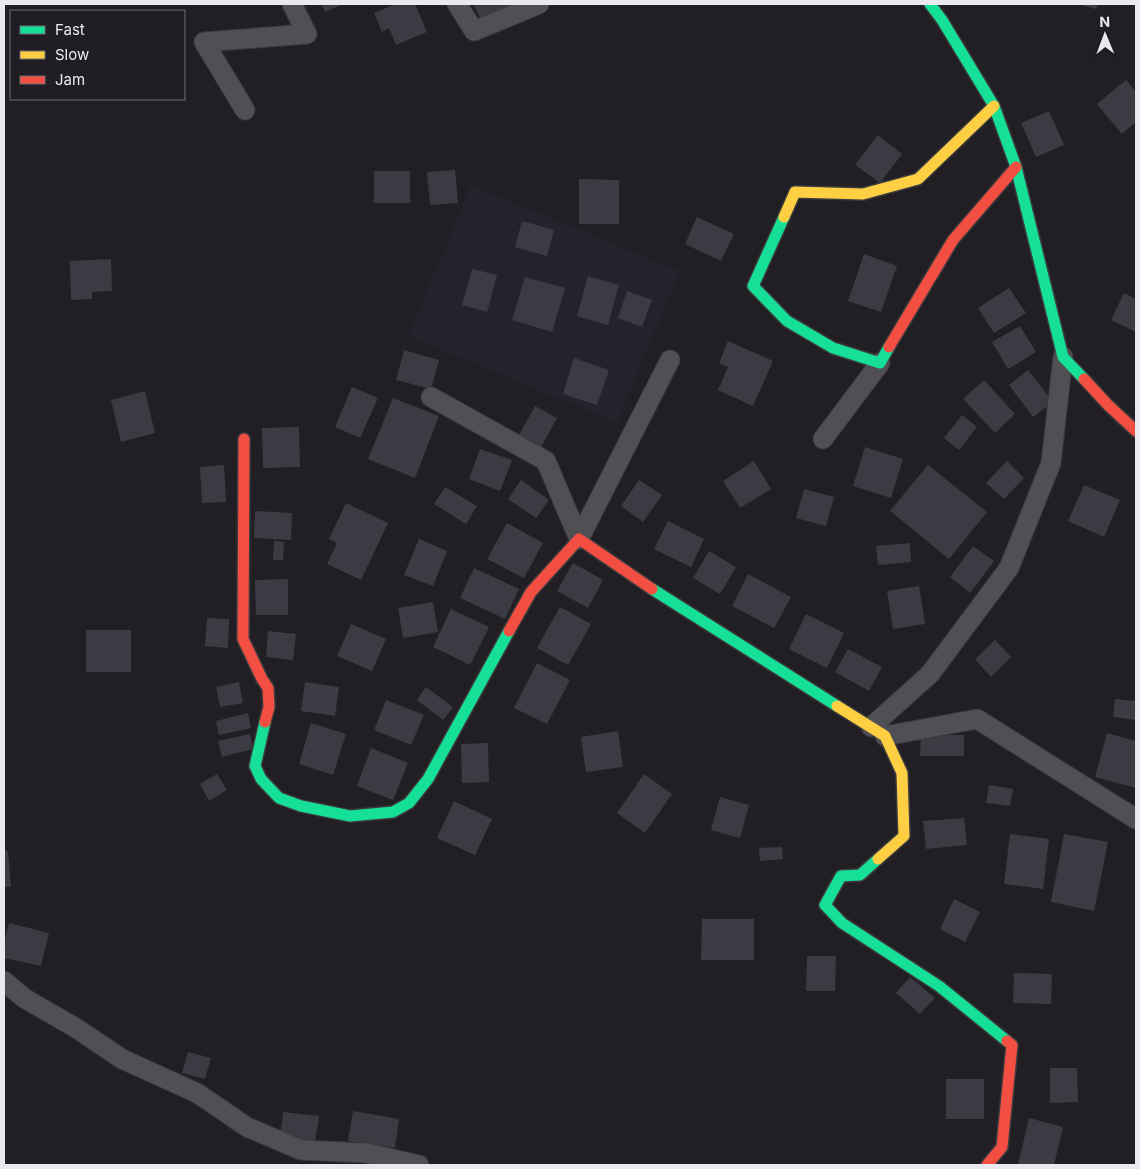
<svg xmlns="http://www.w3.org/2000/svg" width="1140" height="1169" viewBox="0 0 1140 1169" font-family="Inter,sans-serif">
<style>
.built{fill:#25222d}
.building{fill:#3c3b43}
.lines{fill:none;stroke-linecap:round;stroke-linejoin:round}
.street-casing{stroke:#3b3a3d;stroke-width:21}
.fast-casing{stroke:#3b3a3d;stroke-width:14}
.slow-casing{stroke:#3b3a3d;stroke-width:14}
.jam-casing{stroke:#3b3a3d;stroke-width:14}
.street{stroke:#504f53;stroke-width:19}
.fast{stroke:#16e098;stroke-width:11}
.slow{stroke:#ffcf43;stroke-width:11}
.jam{stroke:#f24e42;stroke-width:11}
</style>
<rect width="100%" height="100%" fill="#211f23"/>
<polygon class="built" points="471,185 680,271 617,423 408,336"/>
<g class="building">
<polygon points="321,4 343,4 325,12"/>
<polygon points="396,4 415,4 427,32 396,45 389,28 382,32 374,13"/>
<polygon points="473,4 515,4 481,20"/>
<polygon points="1079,4 1098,4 1096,9"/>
<polygon points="1126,80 1136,92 1136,122 1122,134 1097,104"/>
<polygon points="1049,111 1064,145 1036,157 1021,123"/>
<polygon points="878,135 902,154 880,183 855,165"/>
<polygon points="455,170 458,203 430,205 427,172"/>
<rect x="374" y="171" width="36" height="32"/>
<polygon points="579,179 619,180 619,224 579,224"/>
<polygon points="697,217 734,234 721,261 685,244"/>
<polygon points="522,221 554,230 547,256 515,247"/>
<polygon points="864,254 897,266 881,312 848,301"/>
<polygon points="111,259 112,291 92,292 92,299 71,300 70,261"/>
<polygon points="472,269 497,275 487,312 462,305"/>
<polygon points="588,276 619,285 608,325 577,316"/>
<polygon points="525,277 565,288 552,332 512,320"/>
<polygon points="1009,288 1026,313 994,333 978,308"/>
<polygon points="627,291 652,300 642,327 618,318"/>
<polygon points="1124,293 1136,299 1136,332 1111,320"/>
<polygon points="1020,326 1036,352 1008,369 992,342"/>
<polygon points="728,341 773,361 753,406 718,390 728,367 719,363"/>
<polygon points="404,350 439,360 431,389 396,380"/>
<polygon points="574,358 609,370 597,405 563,394"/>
<polygon points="1028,370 1053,402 1033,417 1009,385"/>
<polygon points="984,380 1015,414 995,433 963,399"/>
<polygon points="352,387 378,398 360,438 335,427"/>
<polygon points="145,391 155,433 121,442 111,400"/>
<polygon points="393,398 439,416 415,478 368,459"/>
<polygon points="535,406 557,418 539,451 517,439"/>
<polygon points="962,415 977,427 959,450 944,438"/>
<polygon points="299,427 300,467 263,468 262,428"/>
<polygon points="865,447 903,459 891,498 853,486"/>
<polygon points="480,449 512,460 500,491 469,479"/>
<polygon points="754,461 771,489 740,508 723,481"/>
<polygon points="1007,461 1024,478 1004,499 986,483"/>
<polygon points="224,465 226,502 202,503 200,467"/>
<polygon points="928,465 987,512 949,559 890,511"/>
<polygon points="521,480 549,500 536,518 508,499"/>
<polygon points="639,480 662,495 643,522 621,506"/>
<polygon points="1084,485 1120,500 1104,537 1068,521"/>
<polygon points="445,487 477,506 466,524 434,504"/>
<polygon points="804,489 834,497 826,526 796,518"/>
<polygon points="346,503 388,523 361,580 327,564 337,543 329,539"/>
<polygon points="255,511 292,513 291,540 254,538"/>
<polygon points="668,521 704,539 691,567 654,549"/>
<polygon points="507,523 543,543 524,578 487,559"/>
<polygon points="419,539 447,551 433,586 404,575"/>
<polygon points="274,541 284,542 283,560 273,560"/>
<polygon points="910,543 911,562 878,565 876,546"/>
<polygon points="973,546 994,561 970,593 950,577"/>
<polygon points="709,551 736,567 720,594 693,578"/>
<polygon points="573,563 603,580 588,608 557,591"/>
<polygon points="474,568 519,589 505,619 460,598"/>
<polygon points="748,574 791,597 774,628 732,606"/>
<polygon points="288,579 288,615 256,615 255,580"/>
<polygon points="919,586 925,624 893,629 887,591"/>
<polygon points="433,602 438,632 403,638 398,608"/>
<polygon points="560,607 591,624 568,665 537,648"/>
<polygon points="451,609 489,627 470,665 433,647"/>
<polygon points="806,614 844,633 827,668 789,649"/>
<polygon points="207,618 229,619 228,648 205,646"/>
<polygon points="351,624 386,639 372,671 337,656"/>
<rect x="86" y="630" width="45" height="42"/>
<polygon points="268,631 296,634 293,660 266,657"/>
<polygon points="995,640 1011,657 991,677 975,659"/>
<polygon points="848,649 882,667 869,691 835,672"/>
<polygon points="537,663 570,680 547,724 514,708"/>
<polygon points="239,682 243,703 220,707 216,687"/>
<polygon points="305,682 339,687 335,716 301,711"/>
<polygon points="426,687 453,707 443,720 417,700"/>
<polygon points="1115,699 1136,701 1136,720 1113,717"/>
<polygon points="386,700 424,715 411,745 374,730"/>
<polygon points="248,713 251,728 219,735 216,721"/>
<polygon points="311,723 346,734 333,775 299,764"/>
<polygon points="618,731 623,767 586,772 581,737"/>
<polygon points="1107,733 1136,741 1136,788 1095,777"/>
<polygon points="250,734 253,749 222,757 218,741"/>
<polygon points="921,735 964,735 964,756 920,756"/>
<polygon points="488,743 489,782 462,783 461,744"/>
<polygon points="371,748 408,763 393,800 357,786"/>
<polygon points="217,774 227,790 209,801 200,784"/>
<polygon points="644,774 672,794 645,833 617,813"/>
<polygon points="989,785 1013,789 1010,806 986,803"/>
<polygon points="720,797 749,805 740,838 711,830"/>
<polygon points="454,801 492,819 475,855 437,838"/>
<polygon points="964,818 967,845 926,849 923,821"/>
<polygon points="1010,834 1049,839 1043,889 1004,884"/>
<polygon points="1064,834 1108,842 1094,911 1051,902"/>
<polygon points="782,847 783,859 760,861 759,848"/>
<polygon points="4,851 8,851 11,887 4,887"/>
<polygon points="954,899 980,912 965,942 940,929"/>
<polygon points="702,919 754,919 754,960 701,960"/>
<polygon points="9,923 49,933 41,966 4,958 4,943"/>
<polygon points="807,956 836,956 835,991 806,991"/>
<polygon points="1014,973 1052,974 1051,1004 1013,1003"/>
<polygon points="910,977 935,998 920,1014 896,993"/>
<polygon points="188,1052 211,1058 205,1079 182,1073"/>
<polygon points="1050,1068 1077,1068 1078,1102 1050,1103"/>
<rect x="946" y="1079" width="38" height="40"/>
<polygon points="353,1111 399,1119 395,1148 348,1141"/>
<polygon points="283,1112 319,1116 315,1142 280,1138"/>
<polygon points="1029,1118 1063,1127 1054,1165 1018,1165"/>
</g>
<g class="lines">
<g class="street-casing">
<g id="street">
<polyline points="457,4 474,31 539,4"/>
<polyline points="245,110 204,42 307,34 292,4"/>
<polyline points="431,397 546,461 579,539"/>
<polyline points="823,439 880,363"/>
<polyline points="579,539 670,360"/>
<polyline points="871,727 930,674 1009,568 1051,463 1063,357"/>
<polyline points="885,736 977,719 1136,819"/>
<polyline points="4,981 24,998 76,1028 122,1059 197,1093 247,1127 301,1150 366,1153 419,1165"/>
</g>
</g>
<g class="fast-casing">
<g id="fast">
<polyline points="930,4 942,20 994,106 1016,167 1063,357 1084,379"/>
<polyline points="784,217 753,286 787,321 833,348 880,363 889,347"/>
<polyline points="652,589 837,706"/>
<polyline points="265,722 255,766 261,779 279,798 301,806 350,816 393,812 409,803 428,779 509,631"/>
<polyline points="878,859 860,875 841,876 825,905 842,923 939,986 1007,1041"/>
</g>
</g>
<g class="slow-casing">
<g id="slow">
<polyline points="784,217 795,192 863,194 918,179 994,106"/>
<polyline points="837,706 885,736 902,773 904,836 878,859"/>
</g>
</g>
<g class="jam-casing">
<g id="jam">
<polyline points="889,347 953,240 1016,167"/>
<polyline points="1084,379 1108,405 1136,431"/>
<polyline points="244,439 243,639 262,679 268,688 269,707 265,722"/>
<polyline points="509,631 531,592 579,539 652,589"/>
<polyline points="987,1165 1002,1147 1012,1045 1007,1041"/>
</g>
</g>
<use href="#street" class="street"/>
<use href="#fast" class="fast"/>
<use href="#slow" class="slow"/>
<use href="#jam" class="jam"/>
</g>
<rect width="1140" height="1169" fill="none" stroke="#eae9ef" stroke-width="10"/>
<rect x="10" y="10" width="175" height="90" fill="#201d25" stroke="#716f76"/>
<rect x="20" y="26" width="25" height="8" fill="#16e098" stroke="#716f76"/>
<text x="55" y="35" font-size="15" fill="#eae9ef">Fast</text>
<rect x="20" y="51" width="25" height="8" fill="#ffcf43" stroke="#716f76"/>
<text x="55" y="60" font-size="15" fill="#eae9ef">Slow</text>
<rect x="20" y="76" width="25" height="8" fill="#f24e42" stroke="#716f76"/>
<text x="55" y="85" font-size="15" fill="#eae9ef">Jam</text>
<g transform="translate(1105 35) rotate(359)" stroke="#201d25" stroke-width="4" paint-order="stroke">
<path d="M0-4L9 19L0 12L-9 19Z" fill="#eae9ef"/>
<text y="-8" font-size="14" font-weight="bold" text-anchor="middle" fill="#eae9ef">N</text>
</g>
</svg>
